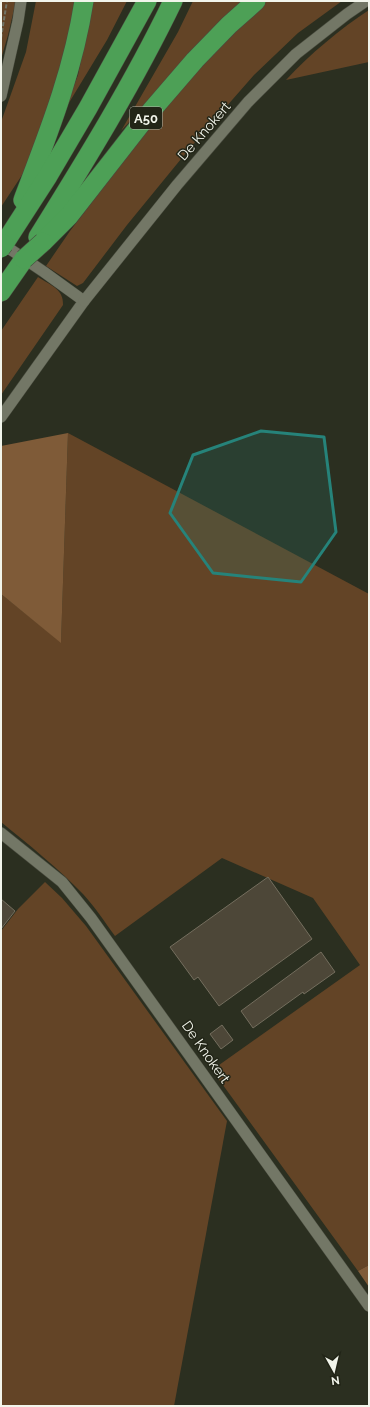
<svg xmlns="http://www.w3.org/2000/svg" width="370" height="1407" viewBox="0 0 370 1407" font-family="Raleway,sans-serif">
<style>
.green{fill:#634426}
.forest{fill:#7f5b38}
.building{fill:#4d4738;stroke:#746e5e}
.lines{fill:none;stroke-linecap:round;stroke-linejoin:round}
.street-casing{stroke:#494c3f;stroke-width:12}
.highway-casing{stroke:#494c3f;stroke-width:20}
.path{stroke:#717567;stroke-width:2;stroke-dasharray:4 2;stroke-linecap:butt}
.street{stroke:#737766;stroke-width:11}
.highway{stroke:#4da056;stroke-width:19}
.highway-bridge-casing{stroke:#494c3f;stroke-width:20;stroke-linecap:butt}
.highway-bridge{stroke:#4da056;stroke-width:19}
.marked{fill:#26837a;fill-opacity:0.2;stroke:#26837a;stroke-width:3;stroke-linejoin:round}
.labels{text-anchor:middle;stroke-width:3;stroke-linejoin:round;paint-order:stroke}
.shield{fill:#222517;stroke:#b4b7ab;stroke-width:1}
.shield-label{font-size:13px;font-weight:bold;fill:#f2f5eb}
.street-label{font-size:14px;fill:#f2f5eb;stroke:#222517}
</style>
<rect width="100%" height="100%" fill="#2b2f20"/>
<g class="green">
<polygon points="1,1 16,1 8,35 1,59"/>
<polygon points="36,1 74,1 74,11 53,95 24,172 1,207 1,122 26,52"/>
<polygon points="93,1 127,1 107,40 64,111 78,75"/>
<polygon points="193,1 248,1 212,32 121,131 178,32"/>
<polygon points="265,1 342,1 298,33 254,75 190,148 127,225 83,283 77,286 46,266 70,231 192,71"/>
<path d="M369 10V62L286 80C309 55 341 28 369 10Z"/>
<path d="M38 277C50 285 64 289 63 305L1 395V331Z"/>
<path d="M68 433 369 594V1265L358 1271 212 1070 360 965 313 898 222 858 115 936C104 921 95 907 83 894 59 869 28 844 1 822V594L61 642Z"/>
<polygon points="45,882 62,898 86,926 227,1121 174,1406 1,1406 1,931 18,909"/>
</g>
<g class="forest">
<polygon points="68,433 61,643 1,594 1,446"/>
<polygon points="369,1265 369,1287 358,1271"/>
</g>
<g class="building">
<polygon points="268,877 312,939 219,1006 198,977 194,980 170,947"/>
<polygon points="1,899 15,911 1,929"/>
<polygon points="321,952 335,972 304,994 303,992 253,1028 241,1011"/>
<polygon points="222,1025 233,1040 221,1049 210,1034"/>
</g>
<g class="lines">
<g class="street-casing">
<g id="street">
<polyline points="1,96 18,21 21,1"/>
<polyline points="1,243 44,272 84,301 1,417"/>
<polyline points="84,301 177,185 248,102 296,54 347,14 366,1"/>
<polyline points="1,833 62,882 91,918 369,1306"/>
</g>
</g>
<g class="highway-casing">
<g id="highway">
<path d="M23 200C48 134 73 72 84 1"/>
<path d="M38 237C86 160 134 82 173 1"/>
<polyline points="43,242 69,216 151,111 195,60 229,25 256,1"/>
<polyline points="4,244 48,176 88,108 147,1"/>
<polyline points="1,292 24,259"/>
</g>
</g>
<polyline class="path" points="1,38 7,1"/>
<use href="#street" class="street"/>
<use href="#highway" class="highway"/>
<g class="highway-bridge-casing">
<g id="highway-bridge">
<polyline points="1,248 4,244"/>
<polyline points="24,259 43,242"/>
</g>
</g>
<use href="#highway-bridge" class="highway-bridge"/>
</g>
<path class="marked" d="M261 431 324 437 336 532 301 582 213 573 170 513 193 455Z"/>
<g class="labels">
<rect class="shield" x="130" y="107" width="32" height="22" rx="3"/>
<g class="shield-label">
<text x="146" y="123">A50</text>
</g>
<g class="street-label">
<text transform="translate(204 131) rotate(-49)" y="5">De Knokert</text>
<text transform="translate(206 1052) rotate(55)" y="5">De Knokert</text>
</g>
</g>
<rect width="370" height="1407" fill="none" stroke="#f2f5eb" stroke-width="4"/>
<g transform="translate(334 1371) rotate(172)" stroke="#222517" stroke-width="3" paint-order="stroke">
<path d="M0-3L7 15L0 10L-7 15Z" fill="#f2f5eb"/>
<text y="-6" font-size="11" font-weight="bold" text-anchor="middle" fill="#f2f5eb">N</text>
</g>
</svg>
